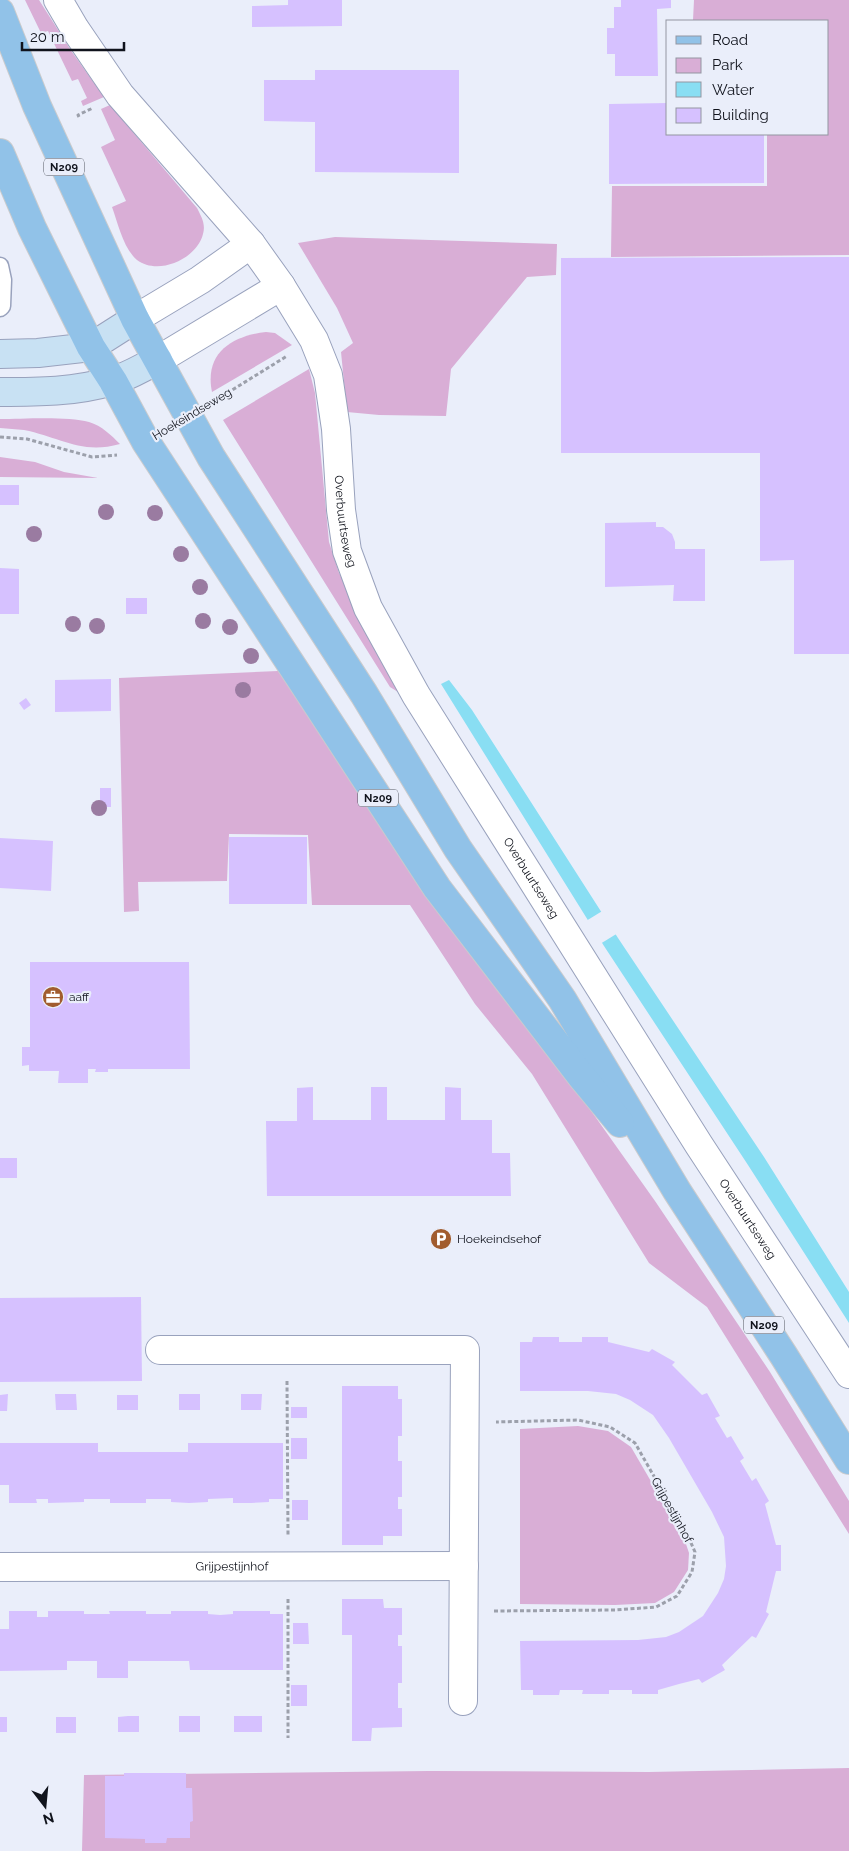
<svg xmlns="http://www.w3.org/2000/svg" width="849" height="1851" viewBox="0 0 849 1851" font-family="Raleway,sans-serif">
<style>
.green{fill:#d9aed6}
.water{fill:#89def3}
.pier{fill:#eaeefa}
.building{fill:#d6c1ff}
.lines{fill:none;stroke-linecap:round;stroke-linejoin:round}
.lane-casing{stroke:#99a2bd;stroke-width:19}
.street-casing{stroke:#99a2bd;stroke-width:30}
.secondary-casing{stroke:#99a2bd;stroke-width:30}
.primary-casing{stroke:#cacbcd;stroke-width:30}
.path{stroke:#9ca0ab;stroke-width:3;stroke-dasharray:4 2.5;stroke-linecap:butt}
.lane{stroke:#fff;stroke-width:16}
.street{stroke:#fff;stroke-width:28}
.secondary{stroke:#c8e1f3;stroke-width:28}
.primary{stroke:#91c2e8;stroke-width:28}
.tree{fill:#9a7ba1}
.labels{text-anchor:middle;stroke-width:4.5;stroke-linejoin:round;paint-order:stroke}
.shield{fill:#eaeefa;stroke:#51555f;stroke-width:1}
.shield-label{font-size:11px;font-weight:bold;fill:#10131c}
.street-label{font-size:12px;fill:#10131c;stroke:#eaeefa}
.poi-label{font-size:12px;fill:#10131c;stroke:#eaeefa;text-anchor:start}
</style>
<rect width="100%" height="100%" fill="#eaeefa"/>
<g class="green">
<polygon points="25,0 39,0 72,52 104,97 83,106 81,101 87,98 78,79 72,81 48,31 41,33"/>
<polygon points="694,0 849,0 849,255 611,257 612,186 767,186 767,134 828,134 828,21 678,21 693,20"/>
<path d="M110 105 197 208C201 216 206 224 203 234 197 259 158 276 137 260 123 248 118 223 112 207L126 201 101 147 115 140 101 109Z"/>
<polygon points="335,237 557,244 556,275 527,277 451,369 446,416 379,415 347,412 341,352 353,343 337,308 298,243"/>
<path d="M266 332 275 333 292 345 212 392C204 353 232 336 266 332Z"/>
<polygon points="309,369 315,393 329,542 339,573 406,697 390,687 223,420"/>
<path d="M0 419C23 419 68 416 89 422 102 426 111 435 120 444 81 455 60 437 24 430 16 429 8 429 0 428Z"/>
<polygon points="0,457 35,462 64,472 98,478 0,477"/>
<polygon points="278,671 436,905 560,1067 655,1201 770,1372 849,1501 849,1534 707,1307 649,1263 532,1074 475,1004 410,905 312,905 308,835 229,834 227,881 138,882 139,911 124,912 119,678"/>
<polygon points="578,1426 608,1431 631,1447 684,1538 689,1553 688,1570 674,1592 655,1603 615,1605 520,1604 520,1429"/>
<polygon points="849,1768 849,1851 82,1851 84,1775 429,1771 649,1772"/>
</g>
<polygon class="water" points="449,680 472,710 618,938 764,1157 849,1292 849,1323 748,1165 604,946 441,684"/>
<polygon class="pier" points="604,910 618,933 600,944 586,921"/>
<g class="building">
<polygon points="288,0 342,0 342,26 252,27 252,6 288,5"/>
<polygon points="621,0 671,0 671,8 657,9 658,76 615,76 615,54 607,54 607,28 614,28 614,7 621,7"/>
<polygon points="315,70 459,70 459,173 315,172 315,122 264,121 264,80 315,80"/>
<polygon points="668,103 668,134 764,134 764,183 609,184 609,104"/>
<polygon points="849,257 849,654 794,654 794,560 760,561 760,453 561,453 561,258"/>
<rect x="0" y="485" width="19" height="20"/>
<polygon points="656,522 656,527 663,527 672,534 675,542 675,549 705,549 705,601 673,601 674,585 605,587 605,523"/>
<polygon points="0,568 19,569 19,614 0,614"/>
<rect x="126" y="598" width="21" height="16"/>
<polygon points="111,679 111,711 55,712 55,680"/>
<polygon points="26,698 31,705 24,710 19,703"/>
<rect x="100" y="788" width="11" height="19"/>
<rect x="229" y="837" width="78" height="67"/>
<polygon points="0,838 53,841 51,891 0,888"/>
<polygon points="30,962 189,962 190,1069 108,1069 108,1072 95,1072 96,1069 88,1069 88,1083 58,1083 59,1071 29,1071 29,1065 22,1066 22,1047 30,1047"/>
<polygon points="313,1087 313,1120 371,1120 371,1087 387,1087 387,1120 445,1120 445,1087 461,1088 461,1120 492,1120 492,1153 510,1153 511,1196 267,1196 266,1121 297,1121 297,1088"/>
<rect x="0" y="1158" width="17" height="20"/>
<polygon points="141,1297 142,1381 0,1382 0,1298"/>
<polygon points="533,1337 559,1337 559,1342 582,1342 582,1337 608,1337 608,1342 649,1352 652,1349 675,1362 672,1365 702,1395 707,1393 720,1416 715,1418 727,1438 731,1436 744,1458 740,1461 752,1481 756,1478 769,1501 765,1504 776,1545 781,1545 781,1571 776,1571 766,1612 769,1614 756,1638 752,1636 722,1665 725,1670 702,1683 699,1679 679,1684 658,1690 658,1694 632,1694 632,1690 609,1690 609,1694 582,1694 583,1690 560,1690 559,1695 533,1695 533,1690 521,1690 520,1641 638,1640 666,1637 679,1632 703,1616 718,1593 724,1579 726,1566 724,1537 712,1512 669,1438 653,1415 630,1400 616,1394 588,1391 520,1391 520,1342 532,1342"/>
<polygon points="342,1386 398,1386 398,1399 402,1399 402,1436 398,1436 398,1461 402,1461 402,1497 398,1497 398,1509 402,1509 402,1536 383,1536 383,1545 342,1545"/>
<polygon points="8,1394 7,1411 0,1411 0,1395"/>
<polygon points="55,1394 76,1394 77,1410 56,1410"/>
<rect x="179" y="1394" width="21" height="16"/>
<polygon points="241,1394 262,1394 261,1410 241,1410"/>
<rect x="117" y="1395" width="21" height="15"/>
<rect x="291" y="1407" width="16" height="11"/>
<rect x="291" y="1438" width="16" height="21"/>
<polygon points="0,1443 98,1443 98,1452 188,1452 188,1443 283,1443 283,1499 269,1499 269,1502 251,1503 233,1503 233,1498 208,1499 208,1502 189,1503 171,1502 171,1499 146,1499 146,1503 110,1503 110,1499 84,1499 84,1502 48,1503 48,1499 36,1499 37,1503 9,1503 9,1485 0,1485"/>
<rect x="292" y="1500" width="16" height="20"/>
<polygon points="342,1599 383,1599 384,1608 402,1608 402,1635 398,1635 398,1646 402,1646 402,1683 398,1683 398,1708 402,1708 402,1727 372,1728 371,1741 352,1741 352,1635 342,1635"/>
<polygon points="9,1611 37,1611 37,1617 48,1617 48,1611 84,1611 84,1614 110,1614 109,1611 146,1611 146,1614 171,1614 171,1611 208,1611 208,1614 220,1615 233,1614 233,1611 270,1611 270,1614 283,1614 283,1670 190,1670 189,1661 128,1661 128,1678 97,1678 97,1661 67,1661 67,1670 0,1671 0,1629 9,1629"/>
<polygon points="293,1623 308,1623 309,1644 293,1644"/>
<rect x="291" y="1685" width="16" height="21"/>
<polygon points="128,1716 139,1716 139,1732 118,1732 118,1717"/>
<rect x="179" y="1716" width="21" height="16"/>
<rect x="234" y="1716" width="28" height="16"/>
<rect x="0" y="1717" width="7" height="15"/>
<rect x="56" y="1717" width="20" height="16"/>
<polygon points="124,1773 186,1773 186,1788 192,1788 193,1821 190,1822 190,1838 167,1838 166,1843 145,1843 145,1839 105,1838 105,1776 124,1776"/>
</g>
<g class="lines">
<g class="lane-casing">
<polyline id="lane" points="0,266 3,280 2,306 0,308"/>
</g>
<g class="street-casing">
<g id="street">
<path id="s1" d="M58 0 75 29 120 95 251 244 281 286 314 340 328 375 336 429 341 510 347 551 368 608 416 695 699 1145 849 1374"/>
<polyline points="135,319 200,280 251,244"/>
<polyline points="158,360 281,286"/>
<polyline points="160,1350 465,1350 463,1701"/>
<path id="s2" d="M0 1567 464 1566"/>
</g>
</g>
<g class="secondary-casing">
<g id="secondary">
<polyline points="0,354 38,353 91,347 135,319"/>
<path d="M0 392C38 392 75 392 112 381 128 377 143 367 158 360"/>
</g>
</g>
<g class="primary-casing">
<g id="primary">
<polyline points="0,12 37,106 135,319 211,457 364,694 458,849 562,999 677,1191 784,1356 849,1460"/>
<polyline points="0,153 32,228 91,347 113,381 146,442 437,888 581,1076 620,1123"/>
</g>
</g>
<g class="path">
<polyline points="79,117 78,115 93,108"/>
<polyline points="216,400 287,356"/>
<polyline points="0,437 27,439 92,457 117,455"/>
<polyline points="287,1381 288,1535"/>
<polyline points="288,1599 288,1738"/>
<polyline points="494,1611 615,1610 656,1607 677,1596 692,1572 695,1552 688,1536 635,1443 610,1427 578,1420 496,1422"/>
</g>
<use href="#lane" class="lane"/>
<use href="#street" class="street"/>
<use href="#secondary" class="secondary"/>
<use href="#primary" class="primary"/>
</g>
<g class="tree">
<circle cx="106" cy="512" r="8"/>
<circle cx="155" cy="513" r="8"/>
<circle cx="34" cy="534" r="8"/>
<circle cx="181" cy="554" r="8"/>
<circle cx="200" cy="587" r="8"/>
<circle cx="203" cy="621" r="8"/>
<circle cx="73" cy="624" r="8"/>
<circle cx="97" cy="626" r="8"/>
<circle cx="230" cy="627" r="8"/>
<circle cx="251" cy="656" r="8"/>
<circle cx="243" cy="690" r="8"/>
<circle cx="99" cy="808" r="8"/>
</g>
<defs>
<g id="office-disc" transform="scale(1.125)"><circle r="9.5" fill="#a15c2e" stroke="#eaeefa"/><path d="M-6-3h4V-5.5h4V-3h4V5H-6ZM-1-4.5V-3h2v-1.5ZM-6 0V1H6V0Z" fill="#fff"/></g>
<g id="parking-disc" transform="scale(1.125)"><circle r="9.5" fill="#a15c2e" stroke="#eaeefa"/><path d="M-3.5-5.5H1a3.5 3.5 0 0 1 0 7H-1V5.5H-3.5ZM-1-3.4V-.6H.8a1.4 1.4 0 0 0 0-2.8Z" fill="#fff"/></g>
</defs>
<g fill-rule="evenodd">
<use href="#office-disc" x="53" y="997"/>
<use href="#parking-disc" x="441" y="1239"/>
</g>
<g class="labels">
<g class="shield">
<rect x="44" y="158.5" width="40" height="17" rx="4"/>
<rect x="358" y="789.5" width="40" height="17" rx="4"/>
<rect x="744" y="1316.5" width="40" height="17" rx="4"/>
</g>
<g class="shield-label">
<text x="64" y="171">N209</text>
<text x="378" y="802">N209</text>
<text x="764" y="1329">N209</text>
</g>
<g class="street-label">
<text transform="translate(192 414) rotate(-31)" y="4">Hoekeindseweg</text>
<text dy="4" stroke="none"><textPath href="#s1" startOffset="612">Overbuurtseweg</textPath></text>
<text dy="4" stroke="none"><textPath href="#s1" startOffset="1018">Overbuurtseweg</textPath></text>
<text dy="4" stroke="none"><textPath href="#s1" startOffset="1422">Overbuurtseweg</textPath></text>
<text transform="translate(672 1510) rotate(61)" y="4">Grijpestijnhof</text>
<text dy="4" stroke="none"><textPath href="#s2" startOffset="232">Grijpestijnhof</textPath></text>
</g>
<g class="poi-label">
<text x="69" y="1001">aaff</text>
<text x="457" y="1243">Hoekeindsehof</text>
</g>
</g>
<rect x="666" y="20" width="162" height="115" fill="#eaeefa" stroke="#9396a1"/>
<rect x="676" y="36" width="25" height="8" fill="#91c2e8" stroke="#9396a1"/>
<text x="712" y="45" font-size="15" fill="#10131c">Road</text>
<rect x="676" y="58" width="25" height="15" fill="#d9aed6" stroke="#9396a1"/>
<text x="712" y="70" font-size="15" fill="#10131c">Park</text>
<rect x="676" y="82" width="25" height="15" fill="#89def3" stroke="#9396a1"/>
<text x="712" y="95" font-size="15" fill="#10131c">Water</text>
<rect x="676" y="108" width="25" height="15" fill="#d6c1ff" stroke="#9396a1"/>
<text x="712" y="120" font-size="15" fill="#10131c">Building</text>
<g transform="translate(45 1806) rotate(164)" stroke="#eaeefa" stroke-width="4" paint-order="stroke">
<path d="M0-4L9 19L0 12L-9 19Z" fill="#10131c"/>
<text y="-8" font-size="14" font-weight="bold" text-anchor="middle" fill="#10131c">N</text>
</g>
<path d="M22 42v8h102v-8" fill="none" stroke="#10131c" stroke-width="2.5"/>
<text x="30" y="42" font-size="15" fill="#10131c" stroke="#eaeefa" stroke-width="4" paint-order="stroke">20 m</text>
</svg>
